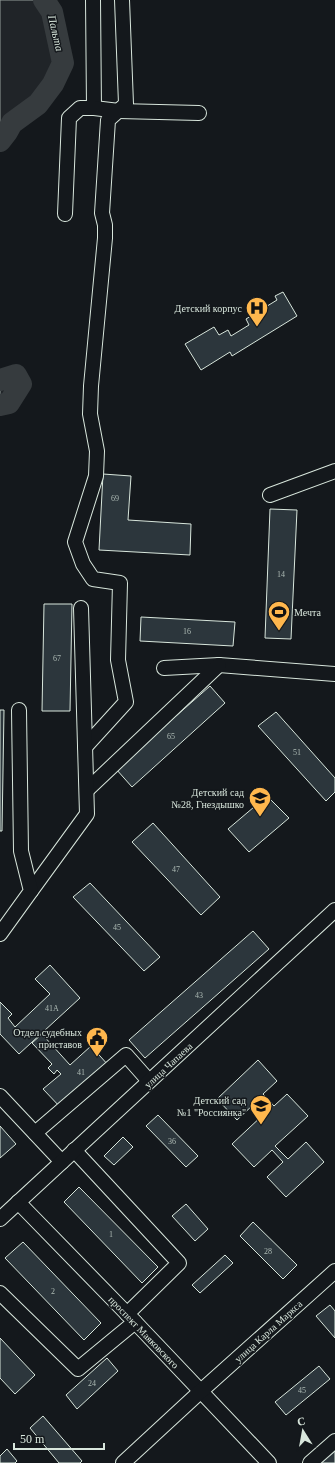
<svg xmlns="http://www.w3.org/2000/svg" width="335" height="1463" viewBox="0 0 335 1463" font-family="Georgia,serif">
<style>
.green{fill:#202428;stroke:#939e99}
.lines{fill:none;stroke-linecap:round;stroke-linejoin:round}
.river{stroke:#363b3e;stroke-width:22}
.building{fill:#2c363c;stroke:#d8e6dc}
.minor-casing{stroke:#d8e6dc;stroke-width:16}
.minor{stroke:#14181c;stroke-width:14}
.labels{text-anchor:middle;stroke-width:3;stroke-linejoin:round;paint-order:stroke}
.number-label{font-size:8px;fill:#adbab4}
.poi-label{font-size:10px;fill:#d8e6dc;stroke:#14181c;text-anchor:end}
.street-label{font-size:10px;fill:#d8e6dc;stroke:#14181c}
.water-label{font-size:11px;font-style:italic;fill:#d8e6dc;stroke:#14181c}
</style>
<rect width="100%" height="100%" fill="#14181c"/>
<g class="green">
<polygon points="0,0 44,0 52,12 63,63 53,84 38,104 12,123 7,132 0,141"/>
<polygon points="16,375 21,384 9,403 0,405 0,380"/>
</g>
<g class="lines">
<g class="river">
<polyline points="0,141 7,132 12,123 38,104 53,84 63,63 52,12 44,0"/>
<polyline points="0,380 16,375 21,384 9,403 0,405"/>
</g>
</g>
<g class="building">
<polygon points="283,292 297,316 232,356 230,352 201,370 185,344 214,327 219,335 228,330 231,336 249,325 246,319 277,300 275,296"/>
<polygon points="103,474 131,476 128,520 191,524 190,555 99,550"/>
<polygon points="270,509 297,510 291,639 265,638"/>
<polygon points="44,604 72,604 70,711 42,711"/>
<polygon points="141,617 235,622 233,646 140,641"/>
<polygon points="210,686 225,703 132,787 116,769"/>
<polygon points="0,710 4,710 2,831 0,831"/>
<polygon points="276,712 335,778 335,792 326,801 258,726"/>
<polygon points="267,796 289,818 249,852 228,829"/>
<polygon points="153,823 220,897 201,915 132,842"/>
<polygon points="90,883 160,957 144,971 73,897"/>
<polygon points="253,931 269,949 145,1058 129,1040"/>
<polygon points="50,965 80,998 19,1054 0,1034 0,1002 12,1014 8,1018 15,1027 50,994 35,979"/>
<polygon points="42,1034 70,1065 91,1046 109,1066 62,1109 43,1089 61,1074 57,1070 54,1074 48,1068 52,1064 32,1043"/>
<polygon points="258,1060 277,1081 263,1094 274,1106 287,1094 308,1116 275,1146 288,1159 306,1142 324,1162 286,1197 267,1177 283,1162 272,1150 254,1167 232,1144 264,1114 255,1103 237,1120 217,1099"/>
<polygon points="158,1115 198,1156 186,1167 146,1126"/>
<polygon points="0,1126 16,1144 0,1158"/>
<polygon points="123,1137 133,1147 114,1165 104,1156"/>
<polygon points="79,1187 158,1267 142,1283 64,1202"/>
<polygon points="186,1204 208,1229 195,1241 172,1216"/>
<polygon points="253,1222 297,1265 283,1279 240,1236"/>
<polygon points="23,1242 101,1323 84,1340 5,1258"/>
<polygon points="225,1255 233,1263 200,1293 192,1285"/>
<polygon points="330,1305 335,1311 335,1338 316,1316"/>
<polygon points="0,1338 35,1375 15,1394 0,1378"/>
<polygon points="107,1358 118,1371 77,1409 66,1395"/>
<polygon points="319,1366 330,1379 286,1415 275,1402"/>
<polygon points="43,1416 82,1461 80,1463 59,1463 30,1428"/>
<polygon points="7,1449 17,1461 15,1463 0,1463 0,1456"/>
<polygon points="335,1450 335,1463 320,1463"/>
</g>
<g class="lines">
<g class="minor-casing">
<g id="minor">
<polyline points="93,0 94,108"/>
<polyline points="65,214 69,118 80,108 94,108 119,111 199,113"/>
<polyline points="270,495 335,471"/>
<polyline points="164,668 219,665 335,674"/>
<polyline points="85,747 126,702 118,660 120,583 93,579 83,564 75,542 96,476 97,451 90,414 91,386 105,238 105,225 102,213 108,120 126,104 122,0"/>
<polyline points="87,790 219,665"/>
<polyline points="31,891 87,814 81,608"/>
<polyline points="0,934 31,891 21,851 19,710"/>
<polyline points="0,1096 62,1162"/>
<polyline points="35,1133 126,1055 149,1081"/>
<polyline points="74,1150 179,1263 127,1314"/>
<polyline points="18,1202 135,1322 269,1463"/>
<polyline points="0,1219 335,910"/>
<polyline points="0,1293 78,1369 135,1322"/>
<polyline points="123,1463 201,1391 335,1271"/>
<polyline points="310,1463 335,1441"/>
</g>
</g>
<use href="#minor" class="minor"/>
</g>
<defs>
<g id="hospital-pin" transform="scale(1.15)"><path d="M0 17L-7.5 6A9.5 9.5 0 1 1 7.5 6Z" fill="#ffb74d" stroke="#14181c"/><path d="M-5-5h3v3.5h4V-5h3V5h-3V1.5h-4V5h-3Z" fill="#111"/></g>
<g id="stadium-pin" transform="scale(1.15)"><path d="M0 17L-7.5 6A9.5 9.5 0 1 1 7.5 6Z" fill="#ffb74d" stroke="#14181c"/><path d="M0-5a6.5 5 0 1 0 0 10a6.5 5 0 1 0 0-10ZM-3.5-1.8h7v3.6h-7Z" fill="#111"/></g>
<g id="school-pin" transform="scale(1.15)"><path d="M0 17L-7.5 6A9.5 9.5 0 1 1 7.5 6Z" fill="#ffb74d" stroke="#14181c"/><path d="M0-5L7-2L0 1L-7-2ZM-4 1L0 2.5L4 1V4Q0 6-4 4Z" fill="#111"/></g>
<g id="civic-pin" transform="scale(1.15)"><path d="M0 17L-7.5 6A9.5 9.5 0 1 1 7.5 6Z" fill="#ffb74d" stroke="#14181c"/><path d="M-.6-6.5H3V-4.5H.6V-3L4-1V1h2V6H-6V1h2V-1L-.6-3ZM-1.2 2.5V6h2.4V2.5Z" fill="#111"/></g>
</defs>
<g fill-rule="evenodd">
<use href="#hospital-pin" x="257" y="308"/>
<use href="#stadium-pin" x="279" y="612"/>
<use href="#school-pin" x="260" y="798"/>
<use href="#civic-pin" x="97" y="1038"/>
<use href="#school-pin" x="261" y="1106"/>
</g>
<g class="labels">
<g class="number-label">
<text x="115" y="501">69</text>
<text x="281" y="577">14</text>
<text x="187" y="634">16</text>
<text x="57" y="661">67</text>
<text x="171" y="739">65</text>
<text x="297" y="755">51</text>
<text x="176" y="872">47</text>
<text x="117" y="930">45</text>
<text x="199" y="998">43</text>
<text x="52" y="1011">41А</text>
<text x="81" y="1075">41</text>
<text x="172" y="1144">36</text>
<text x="111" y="1237">1</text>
<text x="268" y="1254">28</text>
<text x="53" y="1294">2</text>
<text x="92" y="1386">24</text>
<text x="302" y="1393">45</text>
</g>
<g class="poi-label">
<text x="242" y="312">Детский корпус</text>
<text x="294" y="616" text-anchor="start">Мечта</text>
<text x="244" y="796">Детский сад<tspan x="244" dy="12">№28, Гнездышко</tspan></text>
<text x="82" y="1036">Отдел судебных<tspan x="82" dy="12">приставов</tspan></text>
<text x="246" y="1104">Детский сад<tspan x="246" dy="12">№1 "Россиянка"</tspan></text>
</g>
<g class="street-label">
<text transform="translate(168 1065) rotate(-43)" y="4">улица Чапаева</text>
<text transform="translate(268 1331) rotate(-42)" y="4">улица Карла Маркса</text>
<text transform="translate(144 1332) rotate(46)" y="4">проспект Маяковского</text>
</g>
<g class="water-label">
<text transform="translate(56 33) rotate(77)" y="4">Пальта</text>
</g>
</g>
<g transform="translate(303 1431) rotate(349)" stroke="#14181c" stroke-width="3" paint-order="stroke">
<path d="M0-3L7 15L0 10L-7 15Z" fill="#d8e6dc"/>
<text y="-6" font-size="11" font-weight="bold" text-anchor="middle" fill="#d8e6dc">С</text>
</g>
<path d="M14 1443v6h90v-6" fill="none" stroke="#d8e6dc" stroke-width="2"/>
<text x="20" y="1443" font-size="12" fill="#d8e6dc" stroke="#14181c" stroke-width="3" paint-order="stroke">50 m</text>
</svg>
